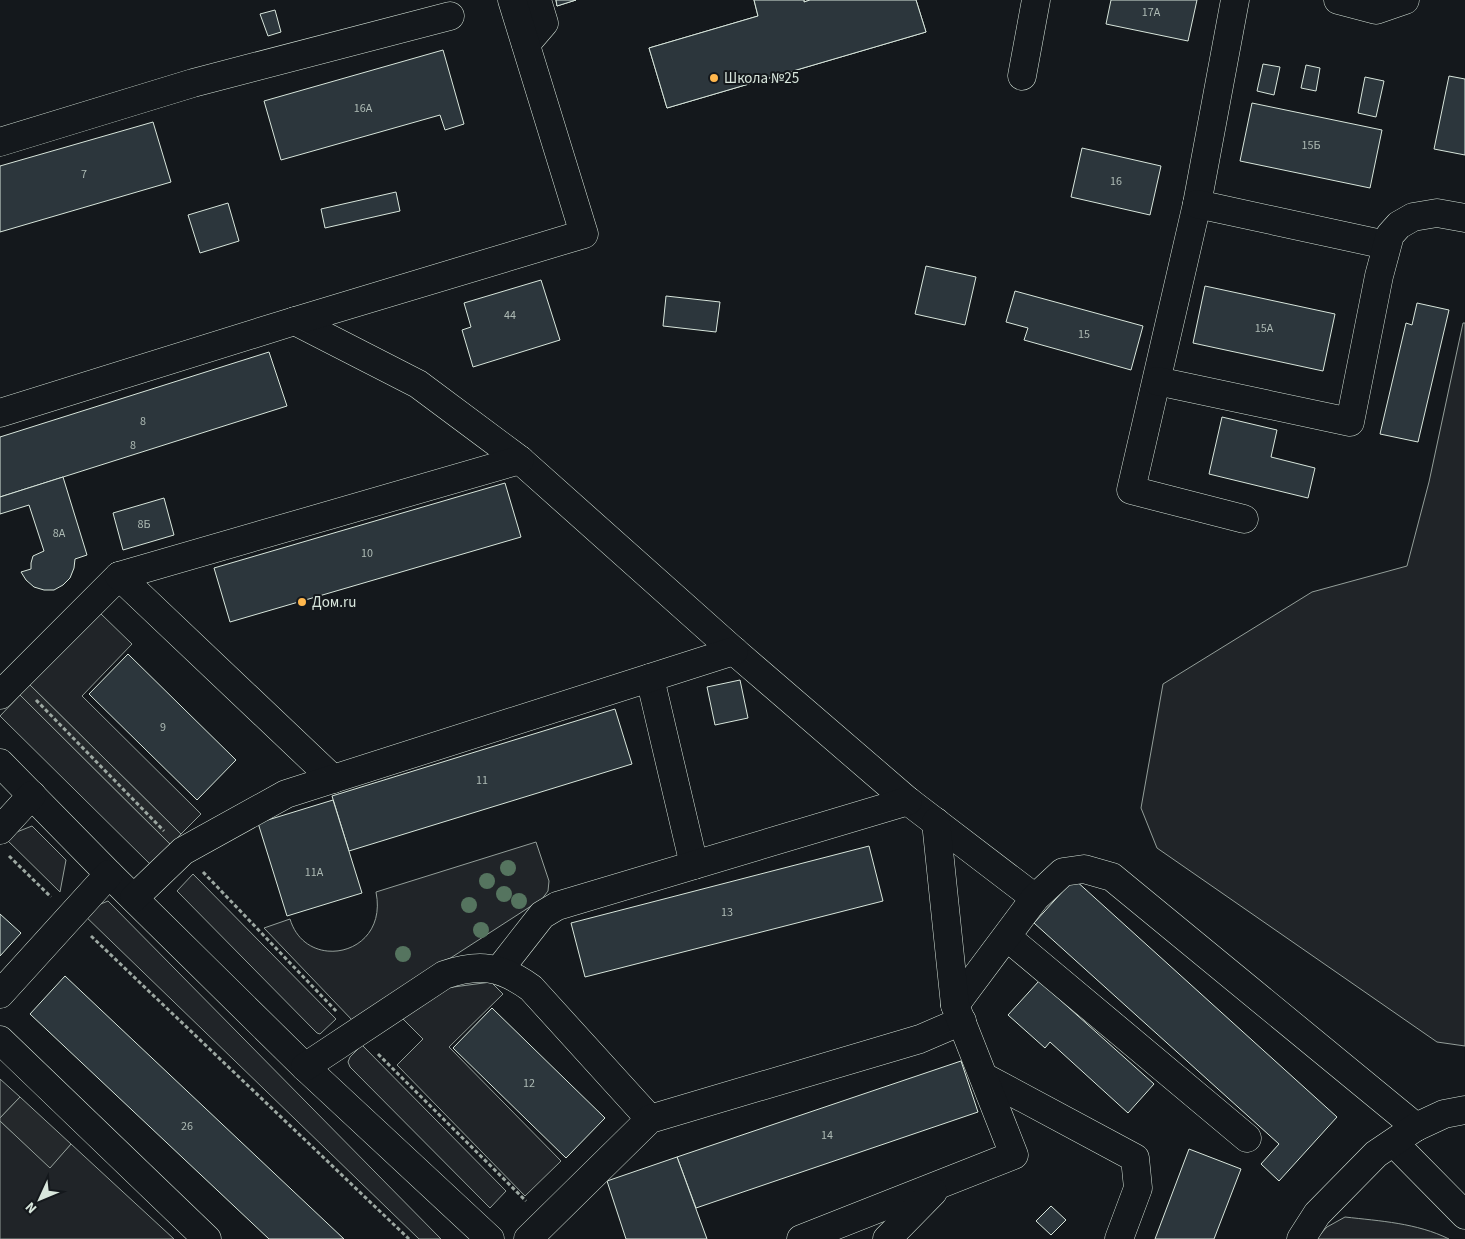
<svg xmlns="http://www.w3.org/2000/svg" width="1465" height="1239" viewBox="0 0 1465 1239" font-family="'Source Sans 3',sans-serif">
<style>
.green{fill:#202428;stroke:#939e99}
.parking{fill:#24282b;stroke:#939e99}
.building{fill:#2c363c;stroke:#d8e6dc}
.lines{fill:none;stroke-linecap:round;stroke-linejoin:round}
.minor-casing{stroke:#d8e6dc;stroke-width:29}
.path{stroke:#9da8a2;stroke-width:3;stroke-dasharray:4 2.5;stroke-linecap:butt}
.minor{stroke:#14181c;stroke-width:28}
.tree{fill:#55745f}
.poi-dot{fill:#ffb74d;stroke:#14181c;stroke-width:2}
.labels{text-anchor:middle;stroke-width:4;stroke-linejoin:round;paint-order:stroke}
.number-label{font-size:12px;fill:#adbab4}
.poi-label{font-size:15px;fill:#d8e6dc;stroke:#14181c;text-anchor:start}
</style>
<rect width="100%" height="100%" fill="#14181c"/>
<g class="green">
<polygon points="1463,323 1465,323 1465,1046 1437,1042 1157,848 1141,808 1163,684 1312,592 1407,566 1429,482"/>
<polygon points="101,614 132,644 82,696 201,814 181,834 30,685"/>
<polygon points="20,695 171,845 151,865 0,716"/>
<polygon points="32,826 66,860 60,892 4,837"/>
<path d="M536 842 549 881 548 891 542 899 353 1021 264 928 290 919C306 973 389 956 376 892Z"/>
<polygon points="193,874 336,1019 320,1034 317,1033 177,891"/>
<polygon points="108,901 441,1239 419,1239 81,912"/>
<polygon points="491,982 503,994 449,1047 561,1161 525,1196 397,1065 423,1039 402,1018 431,990"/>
<polygon points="362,1045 506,1191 490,1208 350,1067 348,1062 350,1057"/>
<polygon points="0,1079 20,1097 0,1118"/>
<polygon points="0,1121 50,1167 71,1144 174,1239 0,1239"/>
<path d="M1345 1217C1380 1221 1417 1223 1449 1239H1316L1327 1227Z"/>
</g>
<g class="parking">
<polygon points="30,685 181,834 171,845 20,695"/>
<polygon points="20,1097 71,1144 50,1168 0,1121 0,1118"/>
</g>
<g class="building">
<polygon points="556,0 576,0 557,6"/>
<polygon points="556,0 576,0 557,6"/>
<polygon points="754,0 804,0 804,2 810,0 916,0 926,32 667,108 649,48 758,16"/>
<polygon points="754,0 804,0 804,2 810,0 916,0 926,32 667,108 649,48 758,16"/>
<polygon points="1111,0 1197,0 1188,41 1106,24"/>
<polygon points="275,10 281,32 268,36 260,14"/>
<polygon points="443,50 464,124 445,130 440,115 281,160 264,101"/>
<polygon points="1263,64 1280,67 1274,95 1257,91"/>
<polygon points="1306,65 1320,68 1316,91 1301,88"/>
<polygon points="1449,76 1465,79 1465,155 1434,149"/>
<polygon points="1365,77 1384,81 1376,117 1358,113"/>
<polygon points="1252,103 1382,130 1370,188 1240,161"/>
<polygon points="153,122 171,182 0,232 0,166"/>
<polygon points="1082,148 1161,166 1150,215 1071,197"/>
<polygon points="396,192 400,211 325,228 321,209"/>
<polygon points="228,203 239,241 200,253 188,215"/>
<polygon points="926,266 976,277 965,325 915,314"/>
<polygon points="541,280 560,340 473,367 462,330 471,327 464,303"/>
<polygon points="1205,286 1335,314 1323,371 1193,343"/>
<polygon points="1015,291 1143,326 1131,370 1024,340 1028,328 1006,322"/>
<polygon points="666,296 720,302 716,332 663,326"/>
<polygon points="1417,303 1449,310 1418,442 1380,434 1406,323 1412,325"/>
<polygon points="269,352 287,406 0,497 0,437"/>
<polygon points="1222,417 1277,430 1271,457 1315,468 1308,498 1209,474"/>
<polygon points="63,477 87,555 75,559 74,568 70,578 63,585 54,590 44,590 34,587 26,580 21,572 31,569 31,563 33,556 44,551 29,505 0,514 0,497"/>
<polygon points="505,483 521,537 230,622 214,568"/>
<polygon points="164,498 174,535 123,550 113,513"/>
<polygon points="128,654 236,760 197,800 89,694"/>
<polygon points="740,680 748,718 715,725 707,687"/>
<polygon points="615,709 632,764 349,851 332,796"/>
<polygon points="333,800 362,893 287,916 258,823"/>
<polygon points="869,846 883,901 585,977 571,923"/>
<polygon points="1074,879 1337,1117 1279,1181 1261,1164 1279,1144 1034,923"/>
<polygon points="0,914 21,933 0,956"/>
<polygon points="65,976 344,1239 269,1239 30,1014"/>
<polygon points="1039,981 1154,1084 1128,1113 1050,1042 1045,1048 1008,1015"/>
<polygon points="492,1008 605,1118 566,1158 453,1048"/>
<polygon points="961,1061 978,1112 696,1208 677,1157"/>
<polygon points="1189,1149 1241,1169 1214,1239 1155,1239"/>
<polygon points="677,1157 707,1239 626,1239 607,1181"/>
<polygon points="1051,1206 1066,1220 1051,1235 1036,1221"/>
</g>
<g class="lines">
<g class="minor-casing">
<g id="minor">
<polyline points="1235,0 1197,204 1131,490 1244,519"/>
<polyline points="1338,0 1376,10 1405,0"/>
<polyline points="526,44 544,23 537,0"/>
<polyline points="1022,76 1036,0"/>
<polyline points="0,142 193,83 450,16"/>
<polyline points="1197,204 1386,245"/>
<polyline points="295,321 418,384 520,460 734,651 908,801 1035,898"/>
<polyline points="1157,381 1350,422 1379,276 1390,235 1399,225 1413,217 1437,213 1465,218"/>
<polyline points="0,413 295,321 584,234 512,0"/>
<polyline points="650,678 694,865"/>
<polyline points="0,695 119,576"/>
<polyline points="0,763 109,874 305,1067 490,1239"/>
<polyline points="333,779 119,576 520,460"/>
<polyline points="0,830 32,795"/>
<polyline points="134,898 183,851 286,794 734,651"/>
<polyline points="1007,937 1247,1138"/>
<polyline points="499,970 542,915 557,906 908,801"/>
<polyline points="0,994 109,874"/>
<polyline points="955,1005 1035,898 1063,872 1084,869 1112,877 1416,1127"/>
<polyline points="0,1040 207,1239"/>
<path d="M305 1067 444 975C479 963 501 966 531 988L650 1119"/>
<polyline points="984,1077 1135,1158 1138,1188 1119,1239"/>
<polyline points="1394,1143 1465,1215"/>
<polyline points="528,1239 650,1119 920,1039 962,1021"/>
<polyline points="801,1239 1014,1155 955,1005 936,822"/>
<polyline points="887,1239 933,1192"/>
<polyline points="1301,1239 1317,1214 1376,1154 1416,1127 1444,1114 1465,1110"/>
</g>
</g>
<g class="path">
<polyline points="36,700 164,831"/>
<polyline points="9,856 51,897"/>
<polyline points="203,872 337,1012"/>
<polyline points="91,936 409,1239"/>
<polyline points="378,1054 526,1201"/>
</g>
<use href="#minor" class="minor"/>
</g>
<g class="tree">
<circle cx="508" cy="868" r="8"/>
<circle cx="487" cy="881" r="8"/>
<circle cx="504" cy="894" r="8"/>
<circle cx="519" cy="901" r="8"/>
<circle cx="469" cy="905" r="8"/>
<circle cx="481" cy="930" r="8"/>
<circle cx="403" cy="954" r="8"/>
</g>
<g class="poi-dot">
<circle cx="714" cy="78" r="5"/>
<circle cx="302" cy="602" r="5"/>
</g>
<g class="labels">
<g class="number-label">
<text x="1151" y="16">17А</text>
<text x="363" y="112">16А</text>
<text x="1311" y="149">15Б</text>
<text x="84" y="178">7</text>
<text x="1116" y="185">16</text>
<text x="510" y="319">44</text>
<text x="1264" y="332">15А</text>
<text x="1084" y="338">15</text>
<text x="143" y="425">8</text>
<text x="133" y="449">8</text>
<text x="144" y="528">8Б</text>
<text x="59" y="537">8А</text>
<text x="367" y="557">10</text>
<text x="163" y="731">9</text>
<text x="482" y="784">11</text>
<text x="314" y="876">11А</text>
<text x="727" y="916">13</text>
<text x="529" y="1087">12</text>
<text x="187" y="1130">26</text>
<text x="827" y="1139">14</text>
</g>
<g class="poi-label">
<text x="724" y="83">Школа №25</text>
<text x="312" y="607">Дом.ru</text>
</g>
</g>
<g transform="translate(40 1199) rotate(226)" stroke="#14181c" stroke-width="4" paint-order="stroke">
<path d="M0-4L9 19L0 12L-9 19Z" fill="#d8e6dc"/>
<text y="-8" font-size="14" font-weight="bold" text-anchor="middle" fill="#d8e6dc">N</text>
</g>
</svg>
